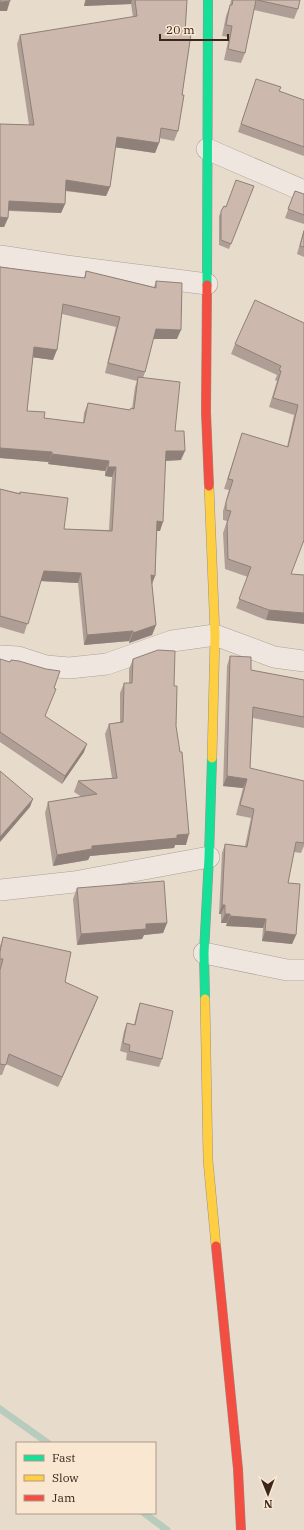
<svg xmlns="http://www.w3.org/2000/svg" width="304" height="1530" viewBox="0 0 304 1530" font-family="'IBM Plex Serif',serif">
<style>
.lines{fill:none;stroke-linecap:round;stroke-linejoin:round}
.stream{stroke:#b8ccbd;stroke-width:7}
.street-casing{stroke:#aca096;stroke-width:22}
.fast-casing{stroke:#9c9085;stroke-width:10}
.slow-casing{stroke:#9c9085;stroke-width:10}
.jam-casing{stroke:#9c9085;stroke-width:10}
.street{stroke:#efe7df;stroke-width:21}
.fast{stroke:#16e098;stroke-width:9}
.slow{stroke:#ffcf43;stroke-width:9}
.jam{stroke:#f24e42;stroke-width:9}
.wall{fill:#af9e95;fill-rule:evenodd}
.shaded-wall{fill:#8f8179}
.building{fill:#ccb8ad;stroke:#8f8179}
</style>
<rect width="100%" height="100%" fill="#e7dbcc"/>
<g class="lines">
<g class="stream">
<polyline points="0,1409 48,1443"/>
<polyline points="144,1513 167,1530"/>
</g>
<g class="street-casing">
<g id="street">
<polyline points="207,149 304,191"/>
<polyline points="0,256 66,266 207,284"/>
<polyline points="0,656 18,657 46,666 69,668 107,664 172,641 215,635 274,657 304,661"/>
<polyline points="0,890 74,882 209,857"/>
<polyline points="204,953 287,970 304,970"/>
</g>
</g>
<g class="fast-casing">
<g id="fast">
<polyline points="207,285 208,0"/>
<polyline points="205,999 204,953 209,857 212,758"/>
</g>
</g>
<g class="slow-casing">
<g id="slow">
<polyline points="209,486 215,635 212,758"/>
<polyline points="205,999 208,1160 216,1246"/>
</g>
</g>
<g class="jam-casing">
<g id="jam">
<polyline points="207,285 206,412 209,486"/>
<polyline points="216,1246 238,1469 241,1530"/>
</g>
</g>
<use href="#street" class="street"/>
<use href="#fast" class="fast"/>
<use href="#slow" class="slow"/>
<use href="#jam" class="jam"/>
</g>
<g class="wall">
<polygon points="85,0 187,0 185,33 191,34 182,95 184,95 178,131 174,141 159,138 159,143 155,153 115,147 110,187 106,196 65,191 65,204 61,213 8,211 8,218 4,227 0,227 0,124 29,125 17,44 20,35 133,17 131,4 84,6"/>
<polygon points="231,0 300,0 298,9 294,19 254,10 245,53 241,63 224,60 229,37 222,36 226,16 230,5"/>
<polygon points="253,87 279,91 304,100 304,156 238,132"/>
<polygon points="254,186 229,249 219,245 219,216 224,206 226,207"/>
<polygon points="295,191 304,194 304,224 285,218"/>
<polygon points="304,229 304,257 297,254"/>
<path d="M0 267 84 278 86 271 154 287 156 281 177 339H153L145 372 143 378 175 431 181 460 165 461 160 531H157L155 576 152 585 156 625 152 635 129 643V641L84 645 78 583 41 581 24 634 0 627V489L19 493 20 492 64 529 109 530 112 477 105 476V471L48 464 49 462 0 458ZM62 314 116 327 105 373 137 381 135 387 132 409 130 410 88 403 84 413 83 423 44 418 27 411 33 357 53 360Z"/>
<polygon points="304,323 304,541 266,620 236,608 248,577 225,569 223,533 227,521 223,520 223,511 229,490 224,489 242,433 287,447 294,415 269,407 277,381 275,380 277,375 231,354 235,344"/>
<polygon points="230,656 251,670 304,680 304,728 253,718 250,768 304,843 304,846 301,853 294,852 288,883 296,935 292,944 262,941 263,928 226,926 227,923 221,923 221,914 219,914 222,853 225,844 245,846 251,818 236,815 243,788 223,786 227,666"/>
<polygon points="0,659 45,716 84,752 62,784 0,742"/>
<polygon points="133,659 174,686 176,726 186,845 175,845 174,848 90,856 88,860 53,866 45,813 48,802 82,797 74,792 78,781 112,778 105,734 109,724 120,722 120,693 124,683 129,683 129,669"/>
<polygon points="77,888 167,923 163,933 144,935 142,939 77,945 73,899"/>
<polygon points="3,937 65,982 98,997 94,1007 58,1087 6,1064 2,1075 0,1075 0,946"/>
<polygon points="140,1003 162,1059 159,1067 126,1060 127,1053 120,1051 124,1031 127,1023 134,1025 137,1012"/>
</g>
<g class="shaded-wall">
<polygon points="86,0 132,0 131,4 84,6"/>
<polygon points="10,1 7,11 0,11 0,2"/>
<polygon points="117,137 159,143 155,153 113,147"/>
<polygon points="66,180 110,187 106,196 62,190"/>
<polygon points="9,201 65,204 61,213 6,210"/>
<polygon points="0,217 8,218 4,227 0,227"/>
<polygon points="156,329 181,330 177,339 152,339"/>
<polygon points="34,347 57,350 53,360 30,357"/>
<polygon points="0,448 52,452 49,462 0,458"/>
<polygon points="166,451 185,451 181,460 162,461"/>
<polygon points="52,454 109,461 105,471 48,464"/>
<polygon points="108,467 116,467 112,477 105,476"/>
<polygon points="157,521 163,522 160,531 153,531"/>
<polygon points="44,571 81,573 78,583 40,581"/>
<polygon points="151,575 155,576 151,585"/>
<polygon points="269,610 304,613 304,624 266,620"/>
<polygon points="156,625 152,635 129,643 133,633"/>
<polygon points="133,631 129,641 84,645 87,635"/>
<polygon points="87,744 84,752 62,784 65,776"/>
<polygon points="227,776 247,779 243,788 223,786"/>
<polygon points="33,799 30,807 0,842 0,837"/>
<polygon points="189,834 186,845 175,845 174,848 90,856 88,860 53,866 57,855 92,846 177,835"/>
<polygon points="222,905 225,905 221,914 219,914"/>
<polygon points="225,914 230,914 227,923 221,923"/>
<polygon points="230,916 266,919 263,928 226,926"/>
<polygon points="167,923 163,933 144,935 142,939 77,945 81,934 146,924"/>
<polygon points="265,931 296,935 292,944 262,941"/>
<polygon points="98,997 94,1007 58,1087 62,1077"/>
</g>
<g class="building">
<polygon points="0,0 10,0 10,1 0,2"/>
<polygon points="135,0 187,0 185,33 191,34 182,95 184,95 178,131 161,128 159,143 117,137 110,187 66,180 65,204 9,201 8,218 0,217 0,124 34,125 20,35 137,16"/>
<polygon points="233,0 256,0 245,53 228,49 232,26 226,25 230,5 232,5"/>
<polygon points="257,0 300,0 298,9"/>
<polygon points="256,79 281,87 279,91 304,100 304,147 241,124"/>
<polygon points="236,180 254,186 231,244 221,240 221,211 224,206 226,207"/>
<polygon points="295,191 304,194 304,215 288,209"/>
<polygon points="304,231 304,247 300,246"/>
<polygon points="0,267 85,278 86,271 156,288 156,281 182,283 181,330 156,329 145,372 108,363 120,317 63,304 57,350 34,347 27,411 45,412 44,418 84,423 88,403 130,410 131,408 134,409 138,377 180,382 175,431 184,431 185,451 166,451 163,522 157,521 155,576 151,575 156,625 133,633 133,631 87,635 81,573 44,571 28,624 0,616 0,489 20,494 20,492 68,498 64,529 112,531 116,467 108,467 109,461 52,454 52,452 0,448"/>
<polygon points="255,300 304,323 304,540 291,574 304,575 304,613 269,610 239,599 251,567 228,559 227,523 231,511 226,510 226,502 233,480 228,479 242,433 288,447 298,405 273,398 281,371 279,370 281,366 235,344"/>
<polygon points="158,650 175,651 174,686 177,686 176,726 180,752 182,752 189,834 177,835 177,838 92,846 92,849 57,855 48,802 97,794 78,781 117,778 109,724 123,722 124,683 132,683 133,659"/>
<polygon points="230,656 251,657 251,670 304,680 304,717 253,707 250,768 304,781 304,843 296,842 288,883 300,884 296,935 265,931 266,919 230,916 230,914 225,914 225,905 222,905 225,844 247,847 254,809 240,805 247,779 227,776"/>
<polygon points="0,659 10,662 11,660 19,661 46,669 60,671 54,688 56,689 45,716 87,744 65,776 0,732"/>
<polygon points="0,771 33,799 0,837"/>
<polygon points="164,881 167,923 146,924 146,929 81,934 77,888"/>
<polygon points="3,937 71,952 65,982 98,997 62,1077 9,1054 6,1065 0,1064 0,970 3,959 0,959 0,952"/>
<polygon points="140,1003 173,1011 162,1059 129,1051 130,1045 123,1043 127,1023 135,1025"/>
</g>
<rect x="16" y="1442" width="140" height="72" fill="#fae7d1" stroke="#ae9a89"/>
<rect x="24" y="1455" width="20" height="6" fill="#16e098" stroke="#ae9a89"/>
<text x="52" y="1462" font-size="12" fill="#3d261c">Fast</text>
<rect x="24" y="1475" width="20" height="6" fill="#ffcf43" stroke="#ae9a89"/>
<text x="52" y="1482" font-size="12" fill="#3d261c">Slow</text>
<rect x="24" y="1495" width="20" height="6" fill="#f24e42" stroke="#ae9a89"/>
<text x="52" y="1502" font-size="12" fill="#3d261c">Jam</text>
<g transform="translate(268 1494) rotate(179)" stroke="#fae7d1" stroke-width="3" paint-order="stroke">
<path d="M0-3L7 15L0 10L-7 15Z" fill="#3d261c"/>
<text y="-6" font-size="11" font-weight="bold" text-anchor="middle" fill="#3d261c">N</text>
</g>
<path d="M160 34v6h68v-6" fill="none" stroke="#3d261c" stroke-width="2"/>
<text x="166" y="34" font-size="12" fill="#3d261c" stroke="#fae7d1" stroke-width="3" paint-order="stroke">20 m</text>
</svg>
